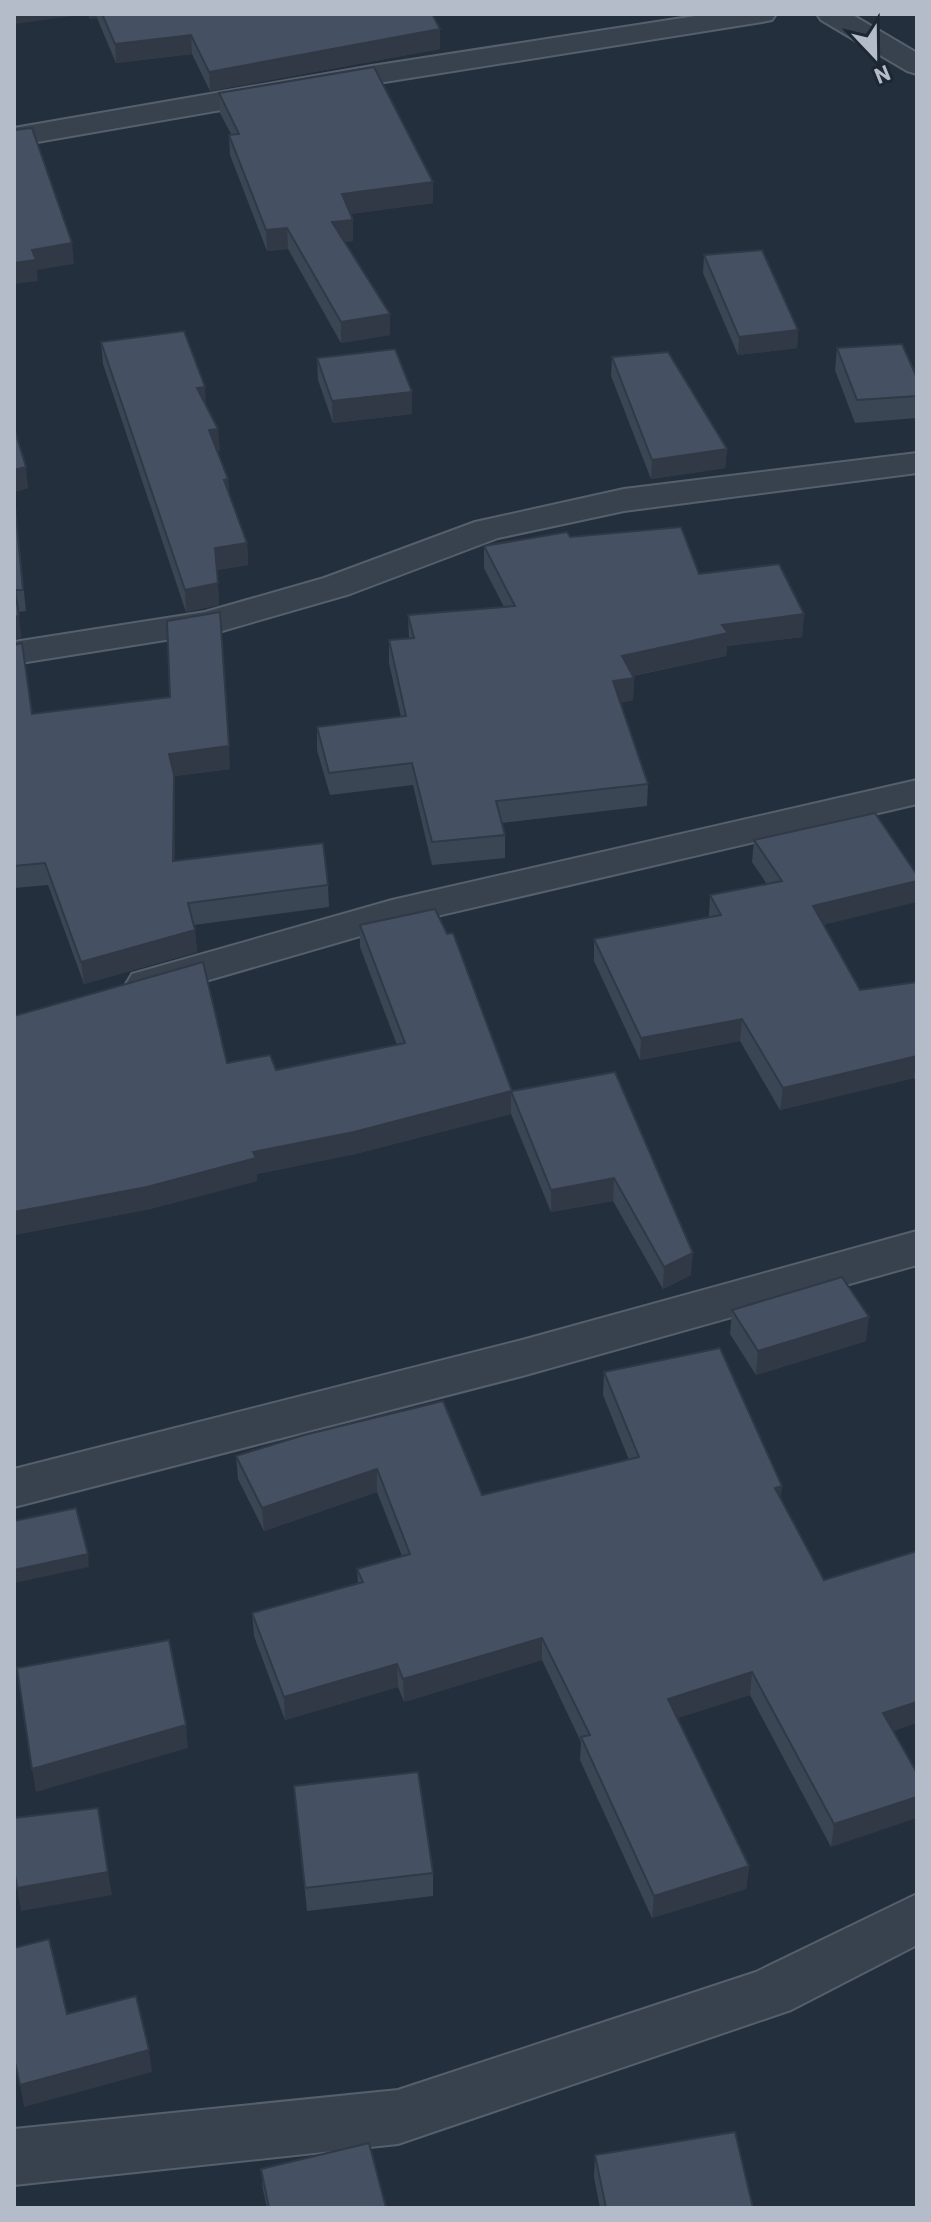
<svg xmlns="http://www.w3.org/2000/svg" width="931" height="2222" viewBox="0 0 931 2222" font-family="Barlow,sans-serif">
<style>
.lines{fill:none;stroke-linecap:round;stroke-linejoin:round}
.street-casing{stroke:#565f6c;stroke-width:4}
.street{fill:#38414e;fill-rule:evenodd}
.wall{fill:#3b4654}
.shaded-wall{fill:#303945}
.building{fill:#455162;stroke:#303945;stroke-width:2}
</style>
<rect width="100%" height="100%" fill="#242f3e"/>
<g class="lines">
<g class="street-casing">
<g id="street">
<polygon points="708,14 776,14 772,20 762,22 372,84 14,146 14,128 372,66"/>
<polygon points="817,14 851,14 917,53 917,74 907,71 821,20"/>
<polygon points="917,453 917,473 624,511 498,538 350,594 222,631 14,664 14,642 205,612 324,578 475,522 624,489"/>
<polygon points="917,780 917,804 398,925 147,998 132,994 126,984 132,974 392,900"/>
<polygon points="917,1231 917,1265 522,1376 14,1507 14,1469 522,1340"/>
<polygon points="917,1894 917,1945 791,2010 398,2144 14,2185 14,2129 398,2090 756,1972"/>
</g>
</g>
<use href="#street" class="street"/>
</g>
<g class="wall">
<polygon points="14,14 432,14 440,29 440,49 210,91 192,54 116,63 97,18 90,19 88,14"/>
<polygon points="219,93 433,203 350,214 353,220 353,241 344,242 390,314 390,335 341,343 288,249 267,251 230,155 229,135 231,134 220,113"/>
<polygon points="704,255 798,330 797,348 738,355 703,273"/>
<polygon points="101,342 206,405 220,451 217,451 228,479 229,495 247,543 248,565 217,570 219,605 186,612 103,364"/>
<polygon points="837,348 917,378 917,418 855,423 835,370"/>
<polygon points="612,357 727,449 725,468 651,479 611,376"/>
<polygon points="317,358 412,414 333,423 318,380"/>
<polygon points="14,428 28,488 14,492 26,611 18,612 21,638 14,640"/>
<polygon points="570,537 699,574 804,614 802,637 727,646 726,656 633,676 634,678 633,700 620,703 648,784 647,806 502,823 505,835 505,858 432,865 413,785 330,795 317,750 317,727 401,717 389,663 389,640 409,638 408,615 504,607 484,568 484,546"/>
<polygon points="14,645 32,714 230,769 174,776 175,797 175,860 328,885 329,907 194,925 197,952 84,984 48,885 14,888"/>
<polygon points="754,840 823,925 860,990 917,982 917,1084 914,1078 780,1110 740,1041 640,1060 594,961 594,939 709,917 710,895 767,884 752,862"/>
<polygon points="360,925 512,1091 615,1072 691,1275 663,1289 613,1201 551,1212 511,1114 355,1154 257,1174 257,1181 150,1209 14,1235 14,1016 227,1063 276,1070 397,1045 360,947"/>
<polygon points="732,1310 866,1341 756,1375 730,1334"/>
<polygon points="604,1372 782,1486 780,1498 894,1731 831,1847 750,1695 677,1718 749,1866 746,1889 652,1918 580,1760 581,1742 542,1660 404,1702 398,1687 285,1720 254,1636 252,1613 358,1584 357,1569 402,1556 377,1492 264,1531 238,1479 236,1456 304,1435 482,1495 629,1460 603,1395"/>
<polygon points="294,1786 433,1873 433,1896 307,1911"/>
<polygon points="595,2155 753,2208 600,2208 594,2177"/>
<polygon points="261,2169 386,2208 267,2208 263,2190"/>
</g>
<g class="shaded-wall">
<polygon points="14,14 88,14 14,24"/>
<polygon points="89,14 96,14 97,18 90,19"/>
<polygon points="440,29 440,49 210,91 209,72"/>
<polygon points="191,35 192,54 116,63 115,44"/>
<polygon points="433,182 433,203 342,215 342,194"/>
<polygon points="353,220 353,241 333,243 332,222"/>
<polygon points="287,228 288,249 267,251 266,230"/>
<polygon points="72,243 74,264 37,270 38,281 14,284 14,263 32,250"/>
<polygon points="390,314 390,335 341,343 341,322"/>
<polygon points="798,330 797,348 738,355 739,337"/>
<polygon points="205,387 206,409 197,388"/>
<polygon points="412,392 412,414 333,423 332,401"/>
<polygon points="218,429 220,451 211,452 209,430"/>
<polygon points="727,449 725,468 651,479 652,460"/>
<polygon points="26,467 28,488 14,492 26,611 14,495 14,470"/>
<polygon points="228,479 230,501 224,480"/>
<polygon points="247,543 248,565 217,570 215,548"/>
<polygon points="218,583 219,605 186,612 185,590"/>
<polygon points="804,614 802,637 727,646 726,656 621,678 622,656 722,625"/>
<polygon points="19,616 21,638 14,640 14,617"/>
<polygon points="634,678 633,700 612,704 613,681"/>
<polygon points="229,746 230,769 174,776 175,797 175,883 169,754"/>
<polygon points="917,881 917,902 811,928 813,906"/>
<polygon points="195,930 197,952 84,984 81,962"/>
<polygon points="742,1019 740,1041 640,1060 641,1038"/>
<polygon points="917,1056 914,1078 780,1110 783,1088"/>
<polygon points="511,1091 511,1114 355,1154 257,1174 257,1181 150,1209 14,1235 14,1212 253,1152"/>
<polygon points="614,1178 613,1201 551,1212 551,1190"/>
<polygon points="693,1253 691,1275 663,1289 664,1267"/>
<polygon points="869,1317 866,1341 756,1375 758,1351"/>
<polygon points="377,1469 377,1492 264,1531 262,1508"/>
<polygon points="782,1486 779,1509 775,1488"/>
<polygon points="88,1554 89,1567 14,1583 14,1570"/>
<polygon points="542,1638 542,1660 404,1702 403,1679"/>
<polygon points="397,1664 398,1687 285,1720 284,1697"/>
<polygon points="752,1672 750,1695 666,1722 668,1699"/>
<polygon points="917,1702 917,1723 880,1736 883,1713"/>
<polygon points="186,1725 188,1748 36,1792 32,1769"/>
<polygon points="917,1797 917,1818 831,1847 834,1824"/>
<polygon points="749,1866 746,1889 652,1918 654,1896"/>
<polygon points="108,1872 112,1895 21,1911 17,1888"/>
<polygon points="149,2050 152,2072 24,2107 20,2085"/>
</g>
<g class="building">
<polygon points="102,14 432,14 440,29 209,72 191,35 115,44"/>
<polygon points="374,67 433,182 342,194 353,220 332,222 390,314 341,322 287,228 266,230 229,135 239,134 219,93"/>
<polygon points="32,128 72,243 32,250 36,260 14,263 14,130"/>
<polygon points="762,250 798,330 739,337 704,255"/>
<polygon points="184,331 205,387 197,388 218,429 209,430 228,479 224,480 247,543 215,548 218,583 185,590 101,342"/>
<polygon points="902,344 917,378 917,396 857,400 837,348"/>
<polygon points="395,349 412,392 332,401 317,358"/>
<polygon points="668,352 727,449 652,460 612,357"/>
<polygon points="14,428 26,467 14,470"/>
<polygon points="14,495 23,590 15,590 19,616 14,617"/>
<polygon points="681,527 699,574 779,564 804,614 722,625 728,633 622,656 634,678 613,681 648,784 496,801 505,835 432,842 412,763 329,773 317,727 406,716 389,640 414,638 408,615 515,606 484,546 567,532 570,537"/>
<polygon points="220,612 229,746 169,754 174,775 173,861 323,843 328,885 188,903 195,930 81,962 45,863 14,866 14,645 22,643 32,714 170,697 167,621"/>
<polygon points="875,813 917,875 917,881 813,906 860,990 917,982 917,1056 783,1088 742,1019 641,1038 594,939 721,915 710,895 782,881 754,840"/>
<polygon points="435,909 447,934 453,933 512,1091 615,1072 693,1253 664,1267 614,1178 551,1190 511,1091 354,1132 253,1152 256,1158 147,1187 14,1212 14,1016 203,962 227,1063 270,1055 276,1070 405,1043 360,925"/>
<polygon points="842,1277 869,1317 758,1351 732,1310"/>
<polygon points="720,1348 782,1486 775,1488 824,1580 917,1551 917,1702 883,1713 917,1773 917,1797 834,1824 752,1672 668,1699 749,1866 654,1896 581,1737 590,1735 542,1638 403,1679 397,1664 284,1697 252,1613 363,1582 357,1569 410,1554 377,1469 262,1508 236,1456 304,1435 443,1401 482,1495 639,1457 604,1372"/>
<polygon points="76,1508 88,1554 14,1570 14,1521"/>
<polygon points="169,1640 186,1725 32,1769 17,1668"/>
<polygon points="418,1772 433,1873 305,1888 294,1786"/>
<polygon points="98,1808 108,1872 17,1888 14,1869 14,1818"/>
<polygon points="49,1939 67,2014 136,1996 149,2050 20,2085 14,2058 14,1948"/>
<polygon points="735,2132 753,2208 606,2208 595,2155"/>
<polygon points="369,2143 386,2208 269,2208 261,2169"/>
</g>
<rect width="931" height="2222" fill="none" stroke="#b4bcc9" stroke-width="32"/>
<g transform="translate(875 56) rotate(158)" stroke="#1d2633" stroke-width="6" paint-order="stroke">
<path d="M0-6L14 30L0 20L-14 30Z" fill="#b4bcc9"/>
<text y="-12" font-size="22" font-weight="bold" text-anchor="middle" fill="#b4bcc9">N</text>
</g>
</svg>
